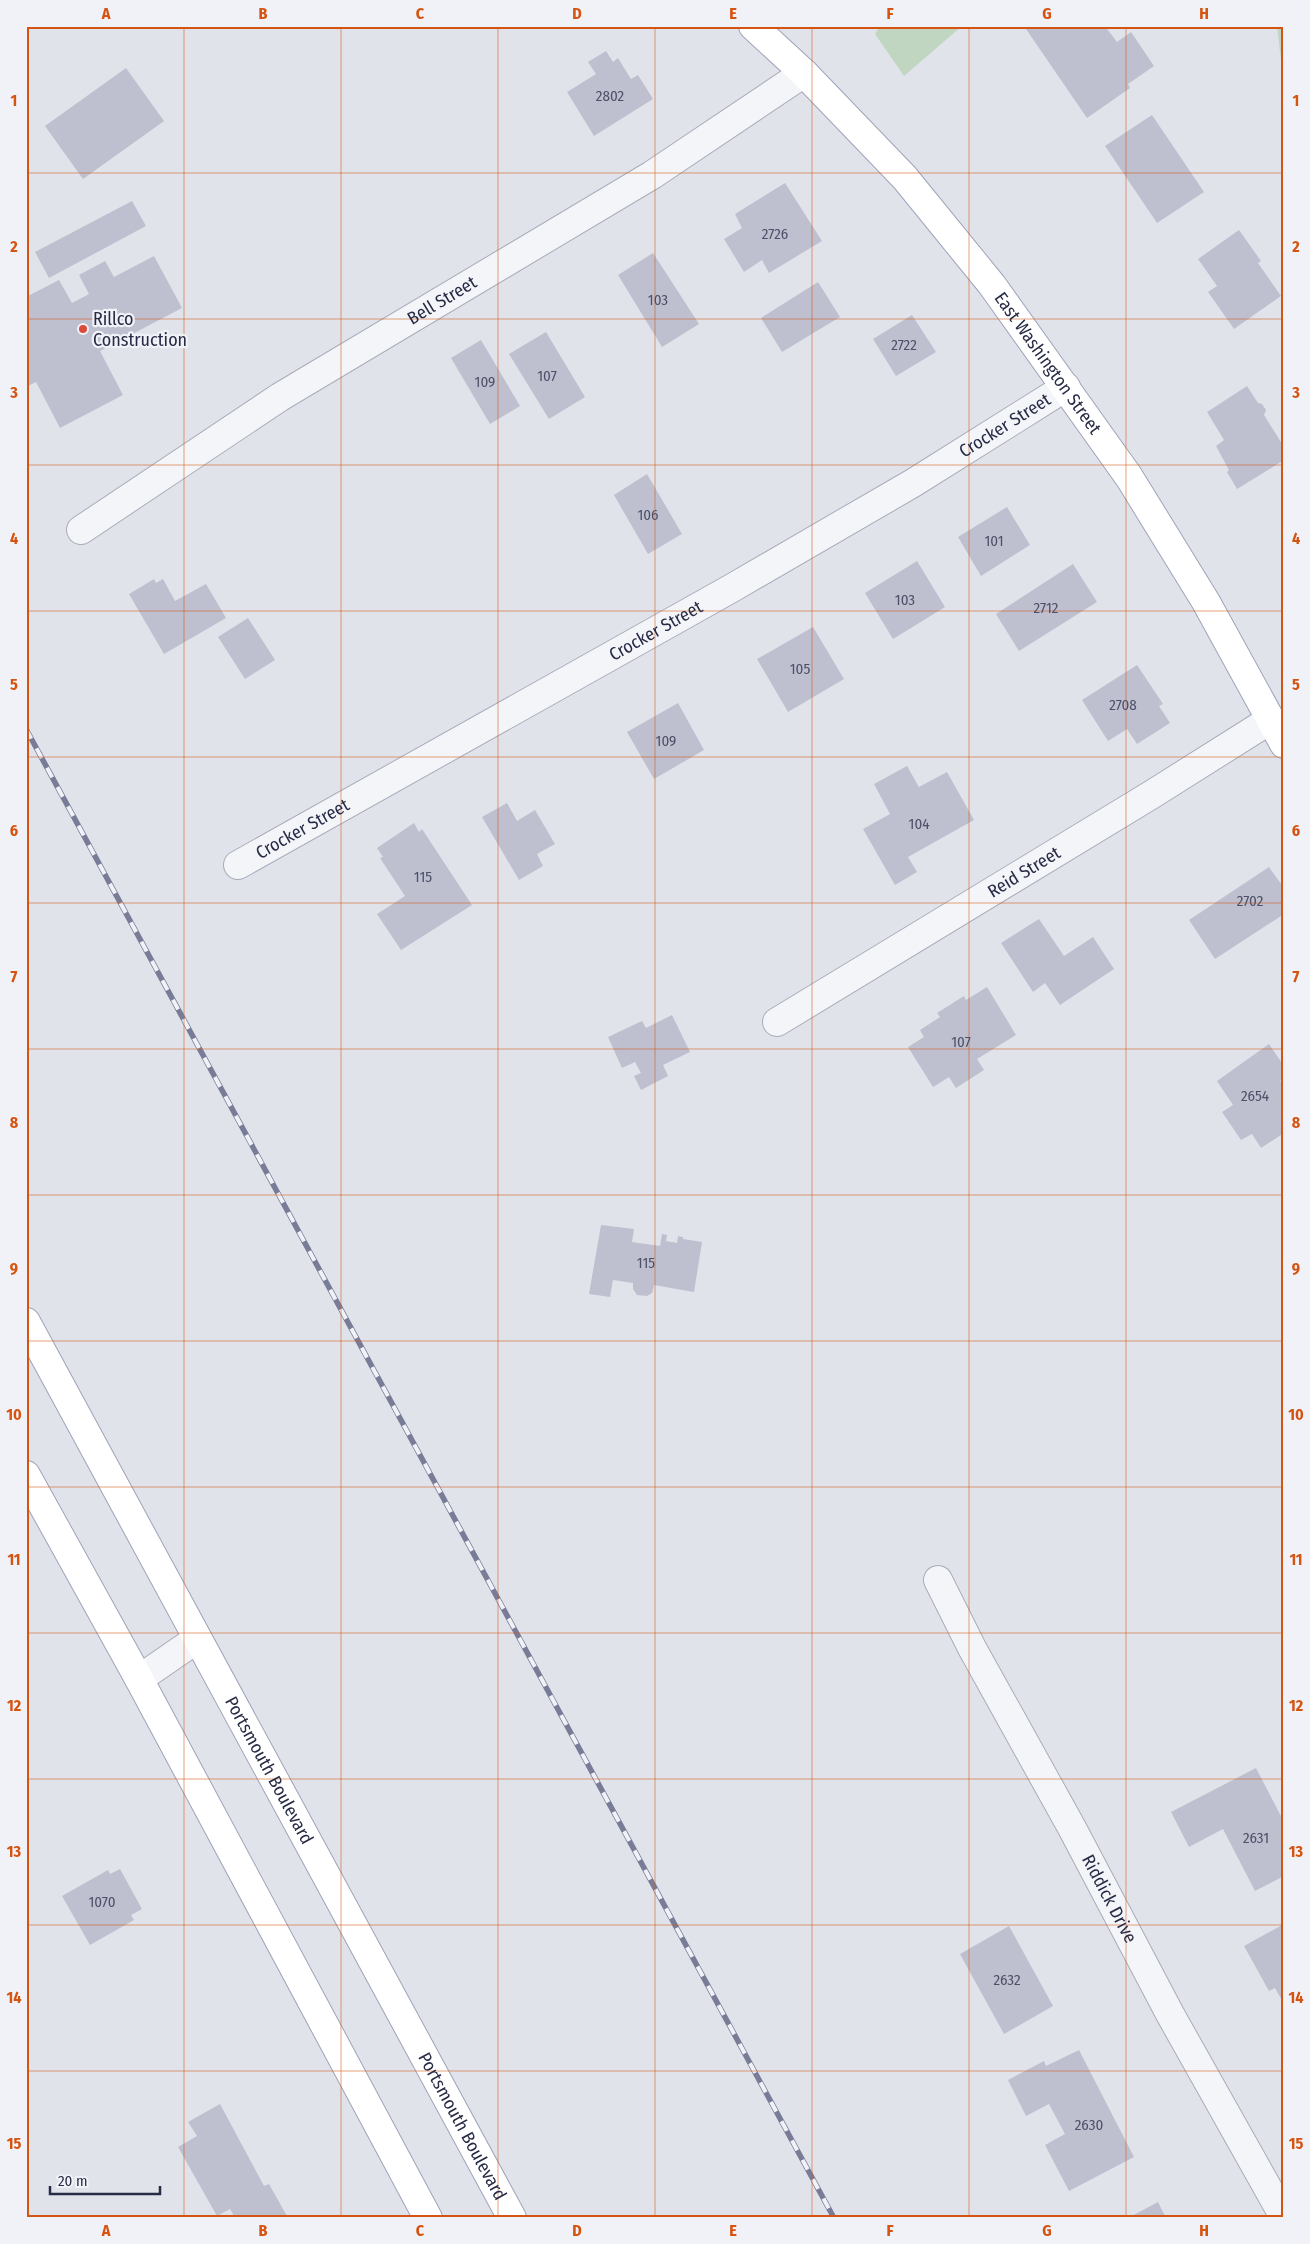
<svg xmlns="http://www.w3.org/2000/svg" width="1310" height="2244" viewBox="0 0 1310 2244" font-family="'Fira Sans Condensed',sans-serif">
<style>
.green{fill:#c1d6c1}
.building{fill:#bec0cf}
.lines{fill:none;stroke-linecap:round;stroke-linejoin:round}
.minor-casing{stroke:#a9acb9;stroke-width:30}
.major-casing{stroke:#9fa3b8;stroke-width:30}
.minor{stroke:#f4f5f9;stroke-width:28}
.major{stroke:#fff;stroke-width:28}
.rail-casing{stroke:#797c97;stroke-width:5.5}
.rail{stroke:#f1f2f8;stroke-width:4;stroke-dasharray:11;stroke-linecap:butt}
.grid{fill:none;stroke:#d55412;stroke-width:1;stroke-opacity:0.55}
.poi-dot{fill:#dc4b3a;stroke:#f1f2f8;stroke-width:2}
.labels{text-anchor:middle;stroke-width:4.5;stroke-linejoin:round;paint-order:stroke}
.number-label{font-size:15px;fill:#4d5068}
.street-label{font-size:18px;fill:#272b45;stroke:#f1f2f8}
.poi-label{font-size:18px;fill:#272b45;stroke:#f1f2f8;text-anchor:start}
.neatline{fill:none;stroke:#d55412;stroke-width:2}
.grid-label{font-size:16px;text-anchor:middle;font-weight:bold;fill:#d55412}
</style>
<rect width="100%" height="100%" fill="#e1e3eb"/>
<g class="green">
<polygon points="880,26 962,26 904,76 875,34"/>
<polygon points="1277,26 1284,26 1284,85"/>
</g>
<g class="building">
<polygon points="1029,26 1105,26 1117,42 1131,32 1154,66 1128,84 1130,88 1087,118 1026,29"/>
<polygon points="606,51 613,62 618,58 631,79 638,75 653,99 594,136 567,92 596,74 588,62"/>
<polygon points="126,68 164,121 83,179 45,126"/>
<polygon points="1152,115 1204,192 1157,223 1105,146"/>
<polygon points="785,183 822,241 769,273 762,260 744,272 724,239 742,228 735,214"/>
<polygon points="132,201 146,226 49,278 35,252"/>
<polygon points="1239,230 1261,261 1258,263 1281,296 1234,329 1208,292 1217,286 1198,259"/>
<polygon points="653,253 699,324 662,347 618,275"/>
<polygon points="154,256 182,308 100,351 123,395 60,428 36,382 26,387 26,297 59,280 72,303 89,294 79,275 105,261 114,277"/>
<polygon points="818,282 840,317 782,352 761,318"/>
<polygon points="912,315 936,352 896,376 873,339"/>
<polygon points="546,332 585,397 549,419 509,354"/>
<polygon points="481,340 520,406 490,424 451,358"/>
<polygon points="1247,386 1258,403 1262,404 1266,410 1264,415 1284,447 1284,460 1237,489 1227,472 1229,470 1216,446 1224,440 1207,412"/>
<polygon points="647,474 682,534 648,554 614,495"/>
<polygon points="1007,507 1030,545 981,576 958,537"/>
<polygon points="917,561 945,607 893,639 865,593"/>
<polygon points="1073,564 1097,602 1019,651 996,614"/>
<polygon points="154,579 156,583 163,579 175,601 206,584 226,618 164,654 129,594"/>
<polygon points="248,618 275,660 245,679 218,637"/>
<polygon points="813,627 844,679 788,712 757,659"/>
<polygon points="1137,665 1163,704 1159,706 1170,723 1137,744 1127,729 1108,741 1082,700"/>
<polygon points="678,703 704,750 654,779 627,732"/>
<polygon points="907,766 919,787 947,772 974,820 908,857 917,872 895,885 863,829 890,814 874,784"/>
<polygon points="507,803 517,821 535,810 555,844 537,854 543,866 519,880 482,817"/>
<polygon points="414,823 419,832 422,829 472,905 401,950 377,914 405,896 380,858 383,857 377,848"/>
<polygon points="1269,867 1284,888 1284,914 1215,959 1189,920"/>
<polygon points="1039,919 1064,956 1093,937 1114,969 1060,1005 1045,983 1033,992 1001,943"/>
<polygon points="987,987 1016,1035 977,1059 984,1070 956,1088 949,1077 933,1087 908,1047 924,1037 920,1030 940,1017 937,1013 964,996 966,1000"/>
<polygon points="672,1015 690,1052 663,1065 668,1076 641,1090 634,1076 641,1073 635,1062 622,1068 608,1037 642,1021 646,1028"/>
<polygon points="1269,1044 1284,1066 1284,1078 1280,1081 1284,1087 1284,1133 1261,1148 1252,1134 1241,1140 1222,1112 1233,1105 1217,1081"/>
<polygon points="601,1225 634,1229 632,1242 660,1246 662,1234 667,1235 666,1241 677,1243 678,1236 683,1237 683,1239 702,1242 694,1292 654,1285 652,1293 647,1296 637,1295 633,1289 633,1283 613,1280 610,1297 589,1294"/>
<polygon points="1256,1768 1284,1822 1284,1876 1255,1891 1223,1829 1189,1847 1171,1812"/>
<polygon points="120,1869 142,1909 131,1915 134,1920 90,1945 62,1896 108,1870 110,1874"/>
<polygon points="1284,1924 1284,2004 1275,1988 1269,1991 1244,1946"/>
<polygon points="1009,1926 1053,2006 1004,2034 960,1954"/>
<polygon points="1079,2050 1134,2157 1069,2191 1045,2145 1065,2134 1049,2104 1026,2116 1008,2080 1044,2061 1046,2066"/>
<polygon points="220,2104 264,2186 269,2184 287,2216 235,2218 230,2209 217,2216 178,2147 197,2136 188,2122"/>
<polygon points="1158,2202 1166,2218 1128,2218"/>
</g>
<g class="lines">
<g class="minor-casing">
<g id="minor">
<path id="s1" d="M81 530 280 397 652 175 804 73"/>
<path id="s2" d="M238 865 732 588 913 483 1066 387"/>
<path id="s3" d="M777 1022 1151 795 1270 720"/>
<path id="s4" d="M938 1580 972 1648 1072 1828 1170 2014 1284 2217"/>
<polyline points="139,1679 197,1639"/>
</g>
</g>
<g class="major-casing">
<g id="major">
<path id="s5" d="M753 26 804 73 905 178 992 285 1129 477 1206 602 1284 744"/>
<path id="s6" d="M26 1322 512 2218"/>
<polyline points="26,1475 139,1679 428,2218"/>
</g>
</g>
<use href="#minor" class="minor"/>
<use href="#major" class="major"/>
<g class="rail-casing">
<polyline id="rail" points="26,729 834,2218"/>
</g>
<use href="#rail" class="rail"/>
</g>
<path class="grid" d="M184 26V2218M341 26V2218M498 26V2218M655 26V2218M812 26V2218M969 26V2218M1126 26V2218M26 173H1284M26 319H1284M26 465H1284M26 611H1284M26 757H1284M26 903H1284M26 1049H1284M26 1195H1284M26 1341H1284M26 1487H1284M26 1633H1284M26 1779H1284M26 1925H1284M26 2071H1284"/>
<circle class="poi-dot" cx="83" cy="329" r="5"/>
<g class="labels">
<g class="number-label">
<text x="610" y="101">2802</text>
<text x="775" y="239">2726</text>
<text x="658" y="305">103</text>
<text x="904" y="350">2722</text>
<text x="547" y="381">107</text>
<text x="485" y="387">109</text>
<text x="648" y="520">106</text>
<text x="994" y="546">101</text>
<text x="905" y="605">103</text>
<text x="1046" y="613">2712</text>
<text x="800" y="674">105</text>
<text x="1123" y="710">2708</text>
<text x="666" y="746">109</text>
<text x="919" y="829">104</text>
<text x="423" y="882">115</text>
<text x="1250" y="906">2702</text>
<text x="961" y="1047">107</text>
<text x="1255" y="1101">2654</text>
<text x="646" y="1268">115</text>
<text x="1256" y="1843">2631</text>
<text x="102" y="1907">1070</text>
<text x="1007" y="1985">2632</text>
<text x="1089" y="2130">2630</text>
</g>
<g class="street-label">
<text dy="6" stroke="none"><textPath href="#s1" startOffset="428">Bell Street</textPath></text>
<text dy="6" stroke="none"><textPath href="#s5" startOffset="449">East Washington Street</textPath></text>
<text dy="6" stroke="none"><textPath href="#s2" startOffset="884">Crocker Street</textPath></text>
<text dy="6" stroke="none"><textPath href="#s2" startOffset="479">Crocker Street</textPath></text>
<text dy="6" stroke="none"><textPath href="#s2" startOffset="74">Crocker Street</textPath></text>
<text dy="6" stroke="none"><textPath href="#s3" startOffset="289">Reid Street</textPath></text>
<text dy="6" stroke="none"><textPath href="#s6" startOffset="510">Portsmouth Boulevard</textPath></text>
<text dy="6" stroke="none"><textPath href="#s4" startOffset="362">Riddick Drive</textPath></text>
<text dy="6" stroke="none"><textPath href="#s6" startOffset="915">Portsmouth Boulevard</textPath></text>
</g>
<g class="poi-label">
<text x="93" y="325">Rillco<tspan x="93" dy="21">Construction</tspan></text>
</g>
</g>
<rect width="1310" height="2244" fill="none" stroke="#f1f2f8" stroke-width="55"/>
<path d="M50 2186v8h110v-8" fill="none" stroke="#272b45" stroke-width="2.5"/>
<text x="58" y="2186" font-size="15" fill="#272b45" stroke="#f1f2f8" stroke-width="4" paint-order="stroke">20 m</text>
<rect x="28" y="28" width="1254" height="2188" class="neatline"/>
<g class="grid-label">
<text x="106" y="19">A</text>
<text x="263" y="19">B</text>
<text x="420" y="19">C</text>
<text x="577" y="19">D</text>
<text x="733" y="19">E</text>
<text x="890" y="19">F</text>
<text x="1047" y="19">G</text>
<text x="1204" y="19">H</text>
<text x="14" y="106">1</text>
<text x="1296" y="106">1</text>
<text x="14" y="252">2</text>
<text x="1296" y="252">2</text>
<text x="14" y="398">3</text>
<text x="1296" y="398">3</text>
<text x="14" y="544">4</text>
<text x="1296" y="544">4</text>
<text x="14" y="690">5</text>
<text x="1296" y="690">5</text>
<text x="14" y="836">6</text>
<text x="1296" y="836">6</text>
<text x="14" y="982">7</text>
<text x="1296" y="982">7</text>
<text x="14" y="1128">8</text>
<text x="1296" y="1128">8</text>
<text x="14" y="1274">9</text>
<text x="1296" y="1274">9</text>
<text x="14" y="1420">10</text>
<text x="1296" y="1420">10</text>
<text x="14" y="1565">11</text>
<text x="1296" y="1565">11</text>
<text x="14" y="1711">12</text>
<text x="1296" y="1711">12</text>
<text x="14" y="1857">13</text>
<text x="1296" y="1857">13</text>
<text x="14" y="2003">14</text>
<text x="1296" y="2003">14</text>
<text x="14" y="2149">15</text>
<text x="1296" y="2149">15</text>
<text x="106" y="2236">A</text>
<text x="263" y="2236">B</text>
<text x="420" y="2236">C</text>
<text x="577" y="2236">D</text>
<text x="733" y="2236">E</text>
<text x="890" y="2236">F</text>
<text x="1047" y="2236">G</text>
<text x="1204" y="2236">H</text>
</g>
</svg>
